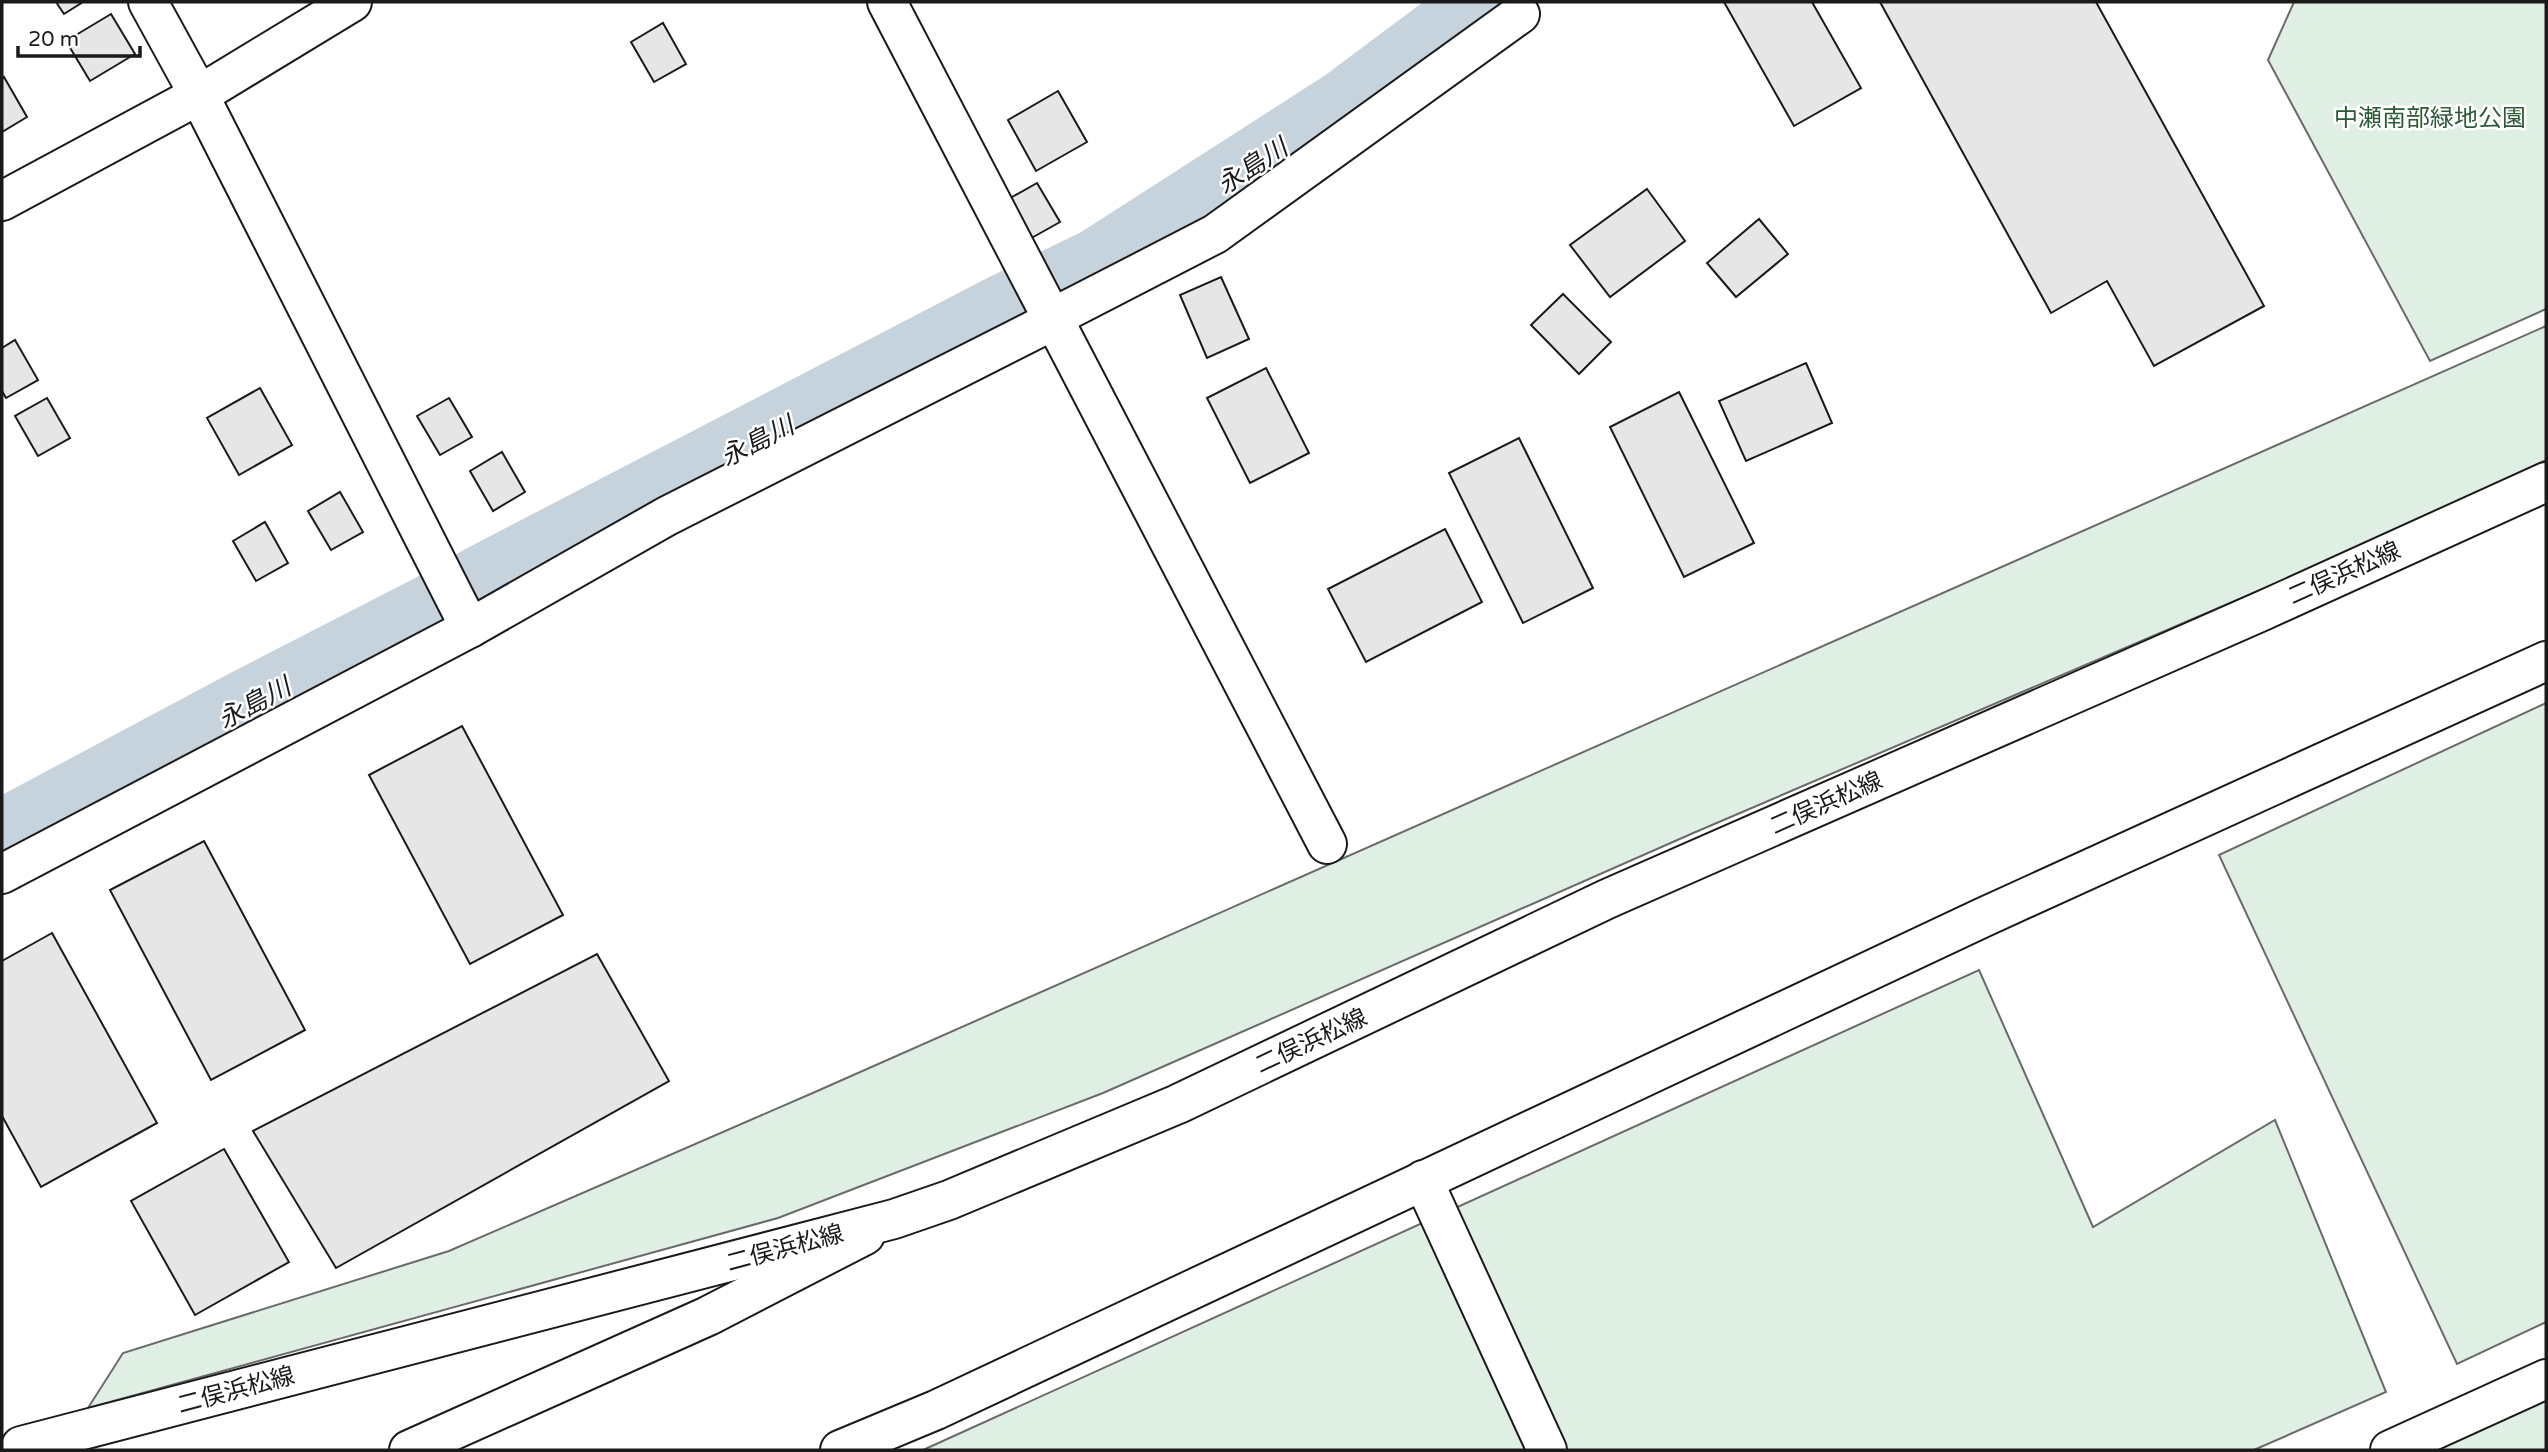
<svg xmlns="http://www.w3.org/2000/svg" width="2548" height="1452" viewBox="0 0 2548 1452" font-family="'Varela Round','Noto Sans JP',sans-serif">
<style>
.green{fill:#e0efe3;stroke:#6a6a6a;stroke-width:2}
.lines{fill:none;stroke-linecap:round;stroke-linejoin:round}
.river{stroke:#c6d2dc;stroke-width:74}
.building{fill:#e6e6e6;stroke:#1a1a1a;stroke-width:2}
.minor-casing{stroke:#1a1a1a;stroke-width:42}
.major-casing{stroke:#1a1a1a;stroke-width:42}
.minor{stroke:#fff;stroke-width:38}
.major{stroke:#fff;stroke-width:38}
.labels{text-anchor:middle;stroke-width:5;stroke-linejoin:round;paint-order:stroke}
.park-label{font-size:24px;fill:#2b5a34;stroke:#fff}
.street-label{font-size:24px;fill:#1a1a1a;stroke:#fff}
.water-label{font-size:26px;font-style:italic;fill:#1a1a1a;stroke:#fff}
</style>
<rect width="100%" height="100%" fill="#fff"/>
<g class="green">
<polygon points="2294,2 2546,2 2546,309 2430,361 2268,60"/>
<polygon points="2546,326 2546,460 2337,557 1691,834 1103,1093 778,1218 88,1408 123,1353 449,1251 815,1092"/>
<polygon points="2546,703 2546,1322 2457,1364 2219,855"/>
<polygon points="1979,970 2093,1227 2275,1120 2386,1392 2254,1450 923,1450"/>
<polygon points="2546,1383 2546,1450 2403,1450"/>
</g>
<g class="lines">
<polyline class="river" points="2,837 245,707 432,611 484,581 1002,312 1100,264 1346,106 1485,2"/>
</g>
<g class="building">
<polygon points="56,2 83,2 64,14"/>
<polygon points="1724,2 1812,2 1861,88 1794,126"/>
<polygon points="1880,2 2096,2 2264,306 2154,366 2107,281 2051,313"/>
<polygon points="111,14 135,54 90,81 66,41"/>
<polygon points="663,23 686,64 654,82 631,42"/>
<polygon points="4,77 27,117 2,132 2,79"/>
<polygon points="1058,91 1087,142 1036,171 1008,120"/>
<polygon points="1037,183 1060,222 1028,240 1005,201"/>
<polygon points="1647,189 1685,241 1610,297 1570,245"/>
<polygon points="1759,219 1788,254 1736,297 1707,263"/>
<polygon points="1221,277 1249,339 1207,358 1180,295"/>
<polygon points="1563,294 1611,342 1579,374 1531,325"/>
<polygon points="15,340 38,380 6,398 2,391 2,348"/>
<polygon points="1806,363 1832,423 1746,461 1719,401"/>
<polygon points="1266,368 1309,453 1250,483 1207,398"/>
<polygon points="260,388 292,445 239,475 207,418"/>
<polygon points="1679,392 1754,543 1684,577 1610,427"/>
<polygon points="47,398 70,438 38,456 15,416"/>
<polygon points="449,398 472,437 440,455 417,416"/>
<polygon points="1519,438 1593,588 1523,623 1449,473"/>
<polygon points="502,452 525,492 493,511 470,471"/>
<polygon points="340,492 363,532 331,550 308,511"/>
<polygon points="265,522 288,563 256,581 233,541"/>
<polygon points="1445,529 1482,602 1366,662 1328,589"/>
<polygon points="462,726 563,915 470,964 369,775"/>
<polygon points="204,841 305,1030 211,1080 110,890"/>
<polygon points="52,933 157,1123 41,1187 2,1116 2,961"/>
<polygon points="597,954 669,1081 336,1268 253,1131"/>
<polygon points="224,1149 289,1262 195,1315 131,1201"/>
</g>
<g class="lines">
<g class="minor-casing">
<g id="minor">
<polyline points="148,2 199,95 470,628"/>
<polyline points="887,2 1052,318"/>
<polyline points="2,201 199,95 352,2"/>
<polyline points="1054,320 1327,844"/>
<polyline points="2,874 470,628 667,516 1054,320 1052,318 1215,234 1520,14"/>
<polyline points="1423,1180 1547,1450"/>
<polyline points="409,1450 708,1316 865,1235"/>
<polyline points="840,1450 936,1410 1984,917 2546,661"/>
<polyline points="2390,1450 2546,1379"/>
</g>
</g>
<g class="major-casing">
<polyline id="major" points="21,1446 894,1219 949,1200 1178,1104 1607,899 2262,611 2546,482"/>
</g>
<use href="#minor" class="minor"/>
<use href="#major" class="major"/>
</g>
<g class="labels">
<g class="park-label">
<text x="2430" y="126">中瀬南部緑地公園</text>
</g>
<g class="street-label">
<text transform="translate(2344 573) rotate(-24)" y="8">二俣浜松線</text>
<text transform="translate(1826 803) rotate(-24)" y="8">二俣浜松線</text>
<text transform="translate(1311 1041) rotate(-25)" y="8">二俣浜松線</text>
<text transform="translate(785 1248) rotate(-15)" y="8">二俣浜松線</text>
<text transform="translate(236 1390) rotate(-15)" y="8">二俣浜松線</text>
</g>
<g class="water-label">
<text transform="translate(1252 166) rotate(-33)" y="9">永島川</text>
<text transform="translate(757 441) rotate(-27)" y="9">永島川</text>
<text transform="translate(254 703) rotate(-28)" y="9">永島川</text>
</g>
</g>
<rect width="2548" height="1452" fill="none" stroke="#1a1a1a" stroke-width="7"/>
<path d="M18 46v10h122v-10" fill="none" stroke="#1a1a1a" stroke-width="3.5"/>
<text x="28" y="46" font-size="21" fill="#1a1a1a" stroke="#ffffff" stroke-width="5" paint-order="stroke">20 m</text>
</svg>
